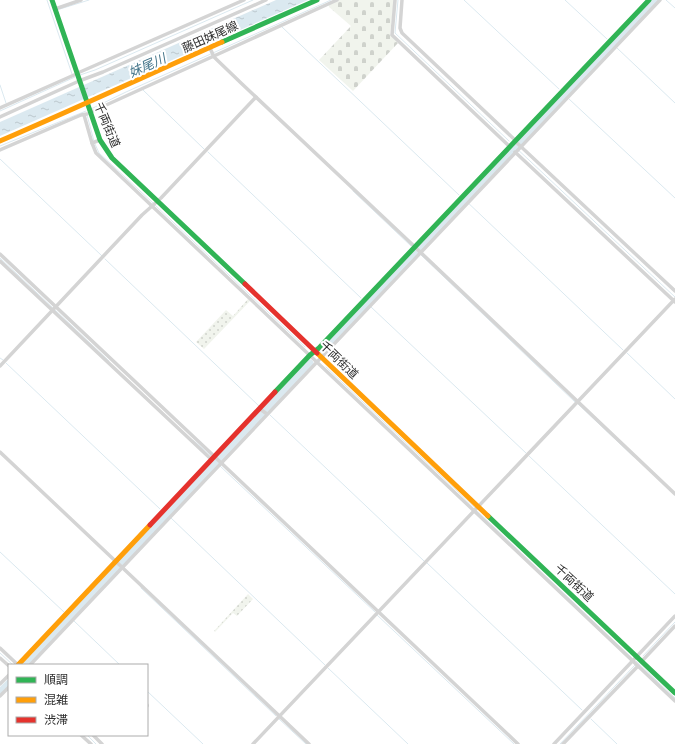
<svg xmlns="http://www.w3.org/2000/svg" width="675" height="744" viewBox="0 0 675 744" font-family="'PT Sans Narrow','Noto Sans JP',sans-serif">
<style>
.grass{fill:url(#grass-dots)}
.cemetery{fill:url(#cemetery-stones)}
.water{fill:url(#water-ripples)}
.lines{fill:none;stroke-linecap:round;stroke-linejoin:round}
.stream{stroke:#dbe9f0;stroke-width:1}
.river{stroke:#dbe9f0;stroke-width:7}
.street{stroke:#d4d4d4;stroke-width:3.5}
.fast{stroke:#30b455;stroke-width:5}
.slow{stroke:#ff9f0a;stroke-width:5}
.jam{stroke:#e5322d;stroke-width:5}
.labels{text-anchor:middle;stroke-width:4;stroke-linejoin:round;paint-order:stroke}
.street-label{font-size:12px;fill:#2f2f2f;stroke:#fff}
.water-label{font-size:13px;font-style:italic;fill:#44758a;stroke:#fff}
</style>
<defs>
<pattern id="grass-dots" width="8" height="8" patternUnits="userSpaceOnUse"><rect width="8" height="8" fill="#f1f4ed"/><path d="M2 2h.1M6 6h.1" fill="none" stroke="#cfd2cc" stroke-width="1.8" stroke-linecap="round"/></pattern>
<pattern id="cemetery-stones" width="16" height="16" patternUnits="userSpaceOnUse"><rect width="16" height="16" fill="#f1f4ed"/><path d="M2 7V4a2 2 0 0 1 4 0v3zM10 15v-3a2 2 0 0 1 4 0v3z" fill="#cfd2cc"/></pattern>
<pattern id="water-ripples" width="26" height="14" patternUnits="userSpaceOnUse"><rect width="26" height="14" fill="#dbe9f0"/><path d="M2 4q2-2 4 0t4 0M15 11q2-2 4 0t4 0" fill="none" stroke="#bcc8ce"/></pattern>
</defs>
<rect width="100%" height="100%" fill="#fff"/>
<g class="grass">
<polygon points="248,299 250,301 204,349 196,342 226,310 233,316"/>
<polygon points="248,594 253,599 237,616 233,613 215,632 214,631"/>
</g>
<polygon class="cemetery" points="339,0 394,0 390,34 398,43 353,91 319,60 351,26 329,7 329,4"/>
<polygon class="water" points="276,0 308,0 0,136 0,122"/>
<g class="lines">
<g class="stream">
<polyline points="47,0 72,74"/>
<polyline points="398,0 395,33 509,141"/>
<polyline points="464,0 559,89"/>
<polyline points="565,0 607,39"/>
<polyline points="666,0 675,8"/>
<polyline points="60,9 89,0"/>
<polyline points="282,27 459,195"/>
<polyline points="617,48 675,103"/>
<polyline points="80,75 95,70 253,0"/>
<polyline points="0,85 6,103"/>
<polyline points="143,90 204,149"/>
<polyline points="564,94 566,96"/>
<polyline points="569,99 675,198"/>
<polyline points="91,109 126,92 331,0"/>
<polyline points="0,111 75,77"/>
<polyline points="87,115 94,141"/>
<polyline points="95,144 99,153 153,203"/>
<polyline points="0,146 86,111"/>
<polyline points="514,146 675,297"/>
<polyline points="208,152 361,298"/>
<polyline points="0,159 102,256"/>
<polyline points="353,191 411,246"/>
<polyline points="464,199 623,350"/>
<polyline points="155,205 305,347"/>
<polyline points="421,255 575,402"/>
<polyline points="0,258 109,361"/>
<polyline points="105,259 259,406"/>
<polyline points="371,307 526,453"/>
<polyline points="627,353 675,399"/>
<polyline points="0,358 3,360"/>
<polyline points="6,363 160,509"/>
<polyline points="326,367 475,508"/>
<polyline points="578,404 634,457"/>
<polyline points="270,415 424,561"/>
<polyline points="193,440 211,456"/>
<polyline points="529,456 675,594"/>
<polyline points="220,466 375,612"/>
<polyline points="477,511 632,658"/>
<polyline points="171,518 325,665"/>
<polyline points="0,552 64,612"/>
<polyline points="427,563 582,710"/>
<polyline points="141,588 276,716"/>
<polyline points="377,615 514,744"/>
<polyline points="74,621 120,665"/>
<polyline points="0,653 13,665"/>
<polyline points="643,656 675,622"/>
<polyline points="636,661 675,698"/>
<polyline points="328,668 408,744"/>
<polyline points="147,691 203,744"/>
<polyline points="279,719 306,744"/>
<polyline points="591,719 617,744"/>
<polyline points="87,735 96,744"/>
<polyline points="560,744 635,665"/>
</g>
<g class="river">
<polyline points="322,350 655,0"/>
<polyline points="26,665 310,363"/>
<polyline points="0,692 9,683"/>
</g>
<g class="street">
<polyline points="395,0 392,35 509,146"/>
<polyline points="402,0 400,28 402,33 515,140"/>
<polyline points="55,9 81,0"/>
<polyline points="210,48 214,57 241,83 414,246"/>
<polyline points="80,72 244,0"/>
<polyline points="0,108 74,75"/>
<polyline points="93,111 337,0"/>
<polyline points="84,115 92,143"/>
<polyline points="0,117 79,81 103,72 266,0"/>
<polyline points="100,140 92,143 96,153 675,701"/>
<polyline points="516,142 675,291"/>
<polyline points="0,150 81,115 87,114"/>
<polyline points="515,152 675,302"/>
<polyline points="416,248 675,494"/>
<polyline points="0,254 215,457"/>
<polyline points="0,261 212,460"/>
<polyline points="0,366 142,215 161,198 256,97"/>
<polyline points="260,409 267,414"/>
<polyline points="0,452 309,744"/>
<polyline points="216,458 518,744"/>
<polyline points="0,648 18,665"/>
<polyline points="0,658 9,666"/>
<polyline points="642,661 675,626"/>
<polyline points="30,665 660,0"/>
<polyline points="0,684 9,675"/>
<polyline points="0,696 9,687"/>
<polyline points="147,705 147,706"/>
<polyline points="81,735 91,744"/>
<polyline points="93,735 102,744"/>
<polyline points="253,744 675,299"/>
<polyline points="554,744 675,616"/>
<polyline points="563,744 638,666"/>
</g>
<g class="fast">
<polyline points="52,0 100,140 112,158 245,284"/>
<polyline points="222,42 317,0"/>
<polyline points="275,392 310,355 319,348 649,0"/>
<polyline points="488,516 675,693"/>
</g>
<g class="slow">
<path d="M0 141C74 109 148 75 222 42"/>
<polyline points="317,353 488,516"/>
<polyline points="18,665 150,525"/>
</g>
<g class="jam">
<polyline points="245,284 317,353"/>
<polyline points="150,525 275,392"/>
</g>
</g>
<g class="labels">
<g class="street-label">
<text transform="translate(210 37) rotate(-24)" y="4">藤田妹尾線</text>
<text transform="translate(107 125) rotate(67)" y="4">千両街道</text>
<text transform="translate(339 360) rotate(44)" y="4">千両街道</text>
<text transform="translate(574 583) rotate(43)" y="4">千両街道</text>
</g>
<g class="water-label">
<text transform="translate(147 65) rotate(-24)" y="5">妹尾川</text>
</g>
</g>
<rect x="8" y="664" width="140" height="72" fill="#ffffff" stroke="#acacac"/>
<rect x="16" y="677" width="20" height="6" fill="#30b455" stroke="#acacac"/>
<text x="44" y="684" font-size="12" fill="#2f2f2f">順調</text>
<rect x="16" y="697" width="20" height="6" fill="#ff9f0a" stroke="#acacac"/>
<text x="44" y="704" font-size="12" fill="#2f2f2f">混雑</text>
<rect x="16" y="717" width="20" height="6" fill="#e5322d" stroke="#acacac"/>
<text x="44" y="724" font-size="12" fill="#2f2f2f">渋滞</text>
</svg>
